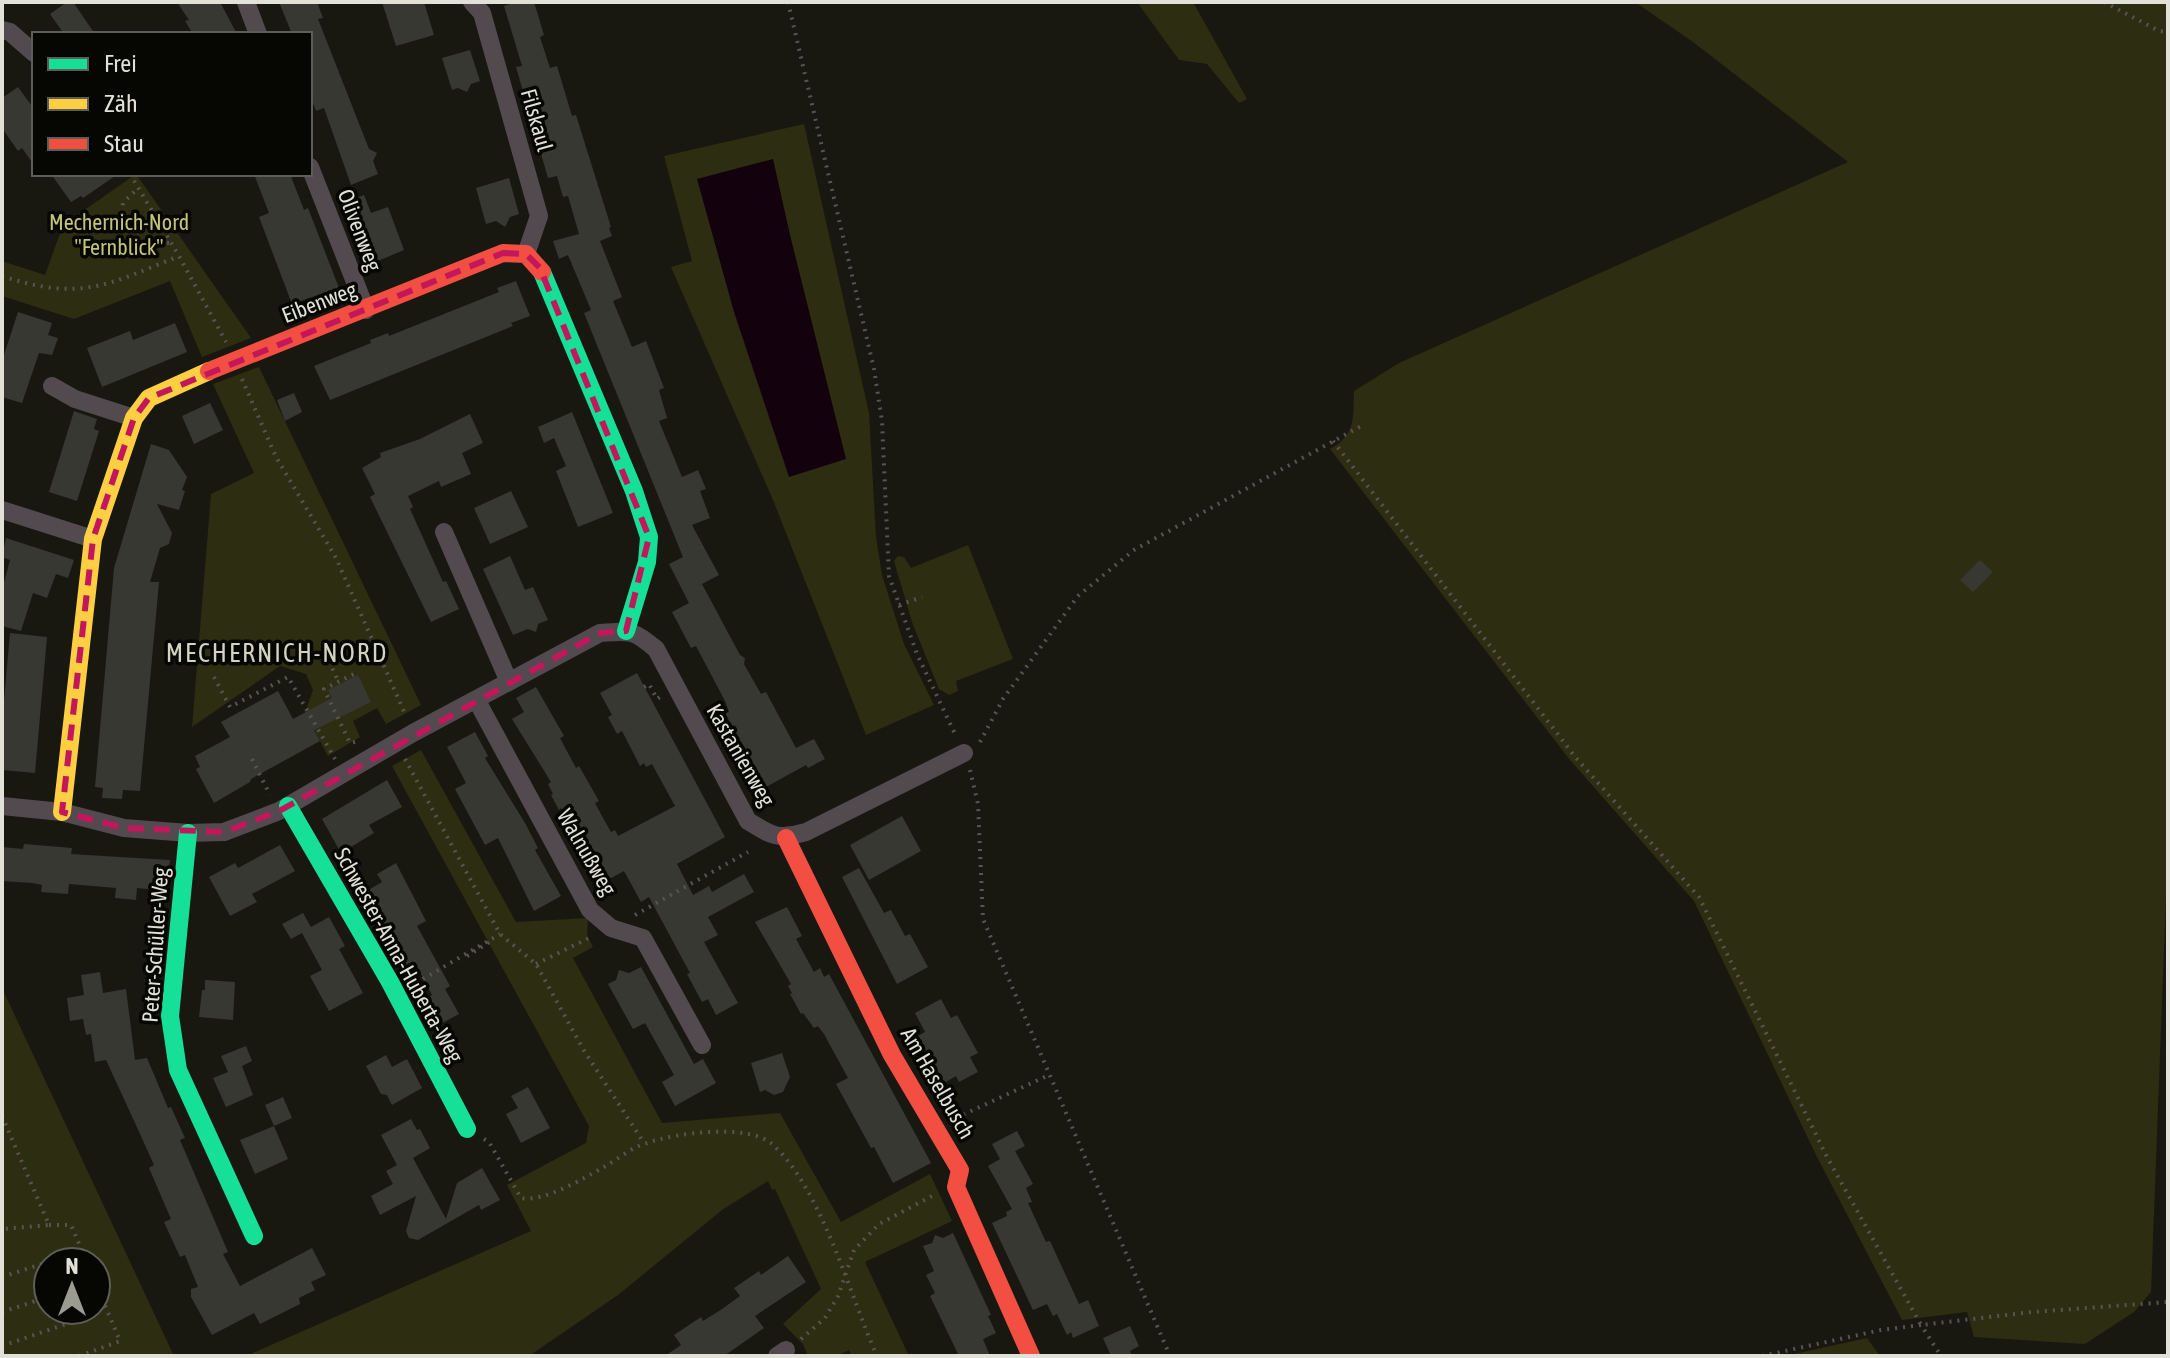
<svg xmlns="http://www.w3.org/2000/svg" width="2170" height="1358" viewBox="0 0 2170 1358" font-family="'Asap Condensed',sans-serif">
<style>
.green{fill:#2d2d11;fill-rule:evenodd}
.water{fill:#13020d}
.building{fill:#383832}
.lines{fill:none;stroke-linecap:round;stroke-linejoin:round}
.path{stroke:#595354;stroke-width:4;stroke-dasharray:2 6;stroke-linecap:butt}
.street{stroke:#534a4f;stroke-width:18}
.fast{stroke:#16e098;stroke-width:18}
.slow{stroke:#ffcf43;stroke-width:18}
.jam{stroke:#f24e42;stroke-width:18}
.marked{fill:none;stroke:#c2185b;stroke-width:6;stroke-dasharray:16 10;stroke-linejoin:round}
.labels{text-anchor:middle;stroke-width:7;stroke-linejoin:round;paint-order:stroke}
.street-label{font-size:22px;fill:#e1e1d7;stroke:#060603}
.park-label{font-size:22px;fill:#c4c478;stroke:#060603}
.quarter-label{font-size:26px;letter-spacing:2px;fill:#d3d4c0;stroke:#060603}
</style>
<rect width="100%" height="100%" fill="#181810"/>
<g class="green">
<polygon points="1137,2 1193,2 1247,99 1239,103 1207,64 1179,60"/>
<path d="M1635 2H2168V844L2151 1292 2134 1312 2085 1344 1974 1337 1967 1312 1902 1320 1817 1157 1694 901 1570 760 1330 449C1356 435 1353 418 1354 391L1399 363 1848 162 1693 42Z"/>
<polygon points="804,124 869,413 876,537 882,575 904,644 934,705 866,735 773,500 671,267 692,261 664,156"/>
<polygon points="136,174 251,338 202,357 170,281 74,319 2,296 2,261 45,275 63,225"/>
<polygon points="259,367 421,705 386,724 377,708 353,721 360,737 328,756 305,713 313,690 306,674 280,666 192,727 211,494 254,473 213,384"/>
<polygon points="968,545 1013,659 956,681 958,691 949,695 939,689 912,622 894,561 898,556 904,557 911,568"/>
<polygon points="421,750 516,922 588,918 587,935 593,947 573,958 662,1123 780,1113 841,1222 930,1174 952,1221 865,1262 909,1356 852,1356 849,1350 837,1356 808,1356 803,1344 783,1324 821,1289 775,1189 772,1190 768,1181 722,1210 618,1295 529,1356 246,1356 531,1231 507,1185 586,1143 589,1126 392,766"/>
<path d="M2 988 174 1356H2ZM48 1262H96V1310H48Z"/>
<polygon points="1867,1338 1880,1356 1785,1356"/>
</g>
<polygon class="water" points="773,159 790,235 846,459 789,477 734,312 697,179"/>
<g class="building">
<polygon points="67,2 73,2 95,34 64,34 50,14"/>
<polygon points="177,2 220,2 237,34 193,34 185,21 189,20"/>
<polygon points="279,2 317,2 323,18 318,19 369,149 377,153 373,161 378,174 351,185 324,108 316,111 310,95 310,34 292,34"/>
<polygon points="382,2 424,2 434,35 396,46"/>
<polygon points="516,2 534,2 544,35 540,37 550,68 557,66 572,116 576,115 611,227 609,228 612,236 600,241 622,297 613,301 632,347 646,341 664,388 659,390 667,418 659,421 682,477 698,470 706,489 700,491 710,518 692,525 719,575 702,584 740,655 745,658 744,664 761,694 766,692 796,748 814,739 825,759 808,768 806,765 766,787 725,713 729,712 725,701 696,646 691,648 672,612 689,603 669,564 683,557 584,313 591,310 568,255 559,259 553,241 579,234 568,196 563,197 557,176 548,178 516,67 522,66 504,6"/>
<polygon points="470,50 480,81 471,84 467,92 458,88 452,90 442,58"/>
<polygon points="18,87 34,109 34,165 22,148 18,151 2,128 2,98"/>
<polygon points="51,174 118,174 83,198 81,196 71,202"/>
<polygon points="254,174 290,174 304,210 308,208 339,288 292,304 259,217 269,213"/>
<polygon points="509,178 519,214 510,217 505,227 496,221 486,224 476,188"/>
<polygon points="364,195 371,213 388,207 404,250 373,263 369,250 366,252 346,202"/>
<polygon points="516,281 530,316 511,323 513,326 330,400 314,366 371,343 370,340 388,333 389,336 499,292 497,288"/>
<polygon points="18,312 52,323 48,335 58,338 52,355 39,353 22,403 2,397 2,361"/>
<polygon points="175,323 187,352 102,387 87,348 130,331 133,340"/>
<polygon points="294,393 302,412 285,421 277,400"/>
<polygon points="210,403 223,430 194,444 182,416"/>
<polygon points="74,411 97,419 94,429 99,431 77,501 49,492"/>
<polygon points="572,412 613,513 578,527 556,471 566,466 554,438 544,443 538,427"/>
<polygon points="470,414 483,443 462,453 471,474 441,487 439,481 408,496 413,507 410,509 443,582 446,581 459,609 431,622 370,497 375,494 362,468 381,457 380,453 420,439"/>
<polygon points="151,444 169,450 187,477 182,490 185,491 179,510 157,504 172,533 169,544 160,548 150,582 159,582 140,791 123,790 122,799 102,798 103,788 95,787 114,568"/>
<polygon points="511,491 528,527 490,544 474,508"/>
<polygon points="6,538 74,560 68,578 56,574 47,598 33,593 21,631 2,626 2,590 10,560 2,557"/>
<polygon points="510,556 525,590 533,587 548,620 538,624 536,632 528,629 513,635 483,569"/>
<polygon points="1980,560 1993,572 1973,592 1960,580"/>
<polygon points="10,633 47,637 35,773 2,770 2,723"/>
<polygon points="637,673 725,837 677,864 693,895 709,886 712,892 744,874 754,892 708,917 718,935 704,942 738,1003 716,1015 708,999 702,1002 687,974 690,973 649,897 641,902 624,871 602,883 597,873 594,874 586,860 588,858 583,848 586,846 570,817 567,818 561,808 559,810 551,795 553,794 548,784 551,782 512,719 524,712 516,698 536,687 564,736 560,738 576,768 579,766 599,801 595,803 603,818 611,832 615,830 618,836 675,806 652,764 646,767 644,763 640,766 622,731 617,734 608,717 612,715 600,693"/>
<polygon points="358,675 371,702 314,730 320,741 251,779 250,782 214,803 196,769 200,767 195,756 230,737 221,722 278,691 293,719 332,698 328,690"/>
<polygon points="475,732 488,756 485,758 525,823 538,848 535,850 561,896 534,911 498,838 485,845 455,789 466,783 447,747"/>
<polygon points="387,780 402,807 369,825 374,833 341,853 322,819"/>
<polygon points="902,816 921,851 869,880 850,845"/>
<polygon points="24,844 72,848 71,854 170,860 167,891 137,888 136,900 115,898 116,888 69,884 68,894 41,892 42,885 32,883 2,881 2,847 23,849"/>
<polygon points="280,845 295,871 252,894 257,902 230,916 209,877 235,863 238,868"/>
<polygon points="396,863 426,921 417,926 450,986 445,989 459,1014 433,1028 419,1002 432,995 415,962 404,968 360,895 382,882 377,874"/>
<polygon points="859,868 884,913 891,910 905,936 910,934 928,967 897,984 842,877"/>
<polygon points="787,907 802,936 796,939 814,972 820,968 824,977 829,974 931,1163 893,1183 874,1147 871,1148 836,1084 848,1078 824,1034 818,1026 814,1028 803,1013 801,1014 790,994 792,993 788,986 791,984 755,922"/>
<polygon points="303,913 311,927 329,917 345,946 339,949 363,993 329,1011 310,976 322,970 302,933 291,939 282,924"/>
<polygon points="641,967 694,1064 703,1059 716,1083 675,1106 662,1082 674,1075 645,1023 633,1029 608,984 616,980 619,970 629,973"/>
<polygon points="100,972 103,993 126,989 135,1060 147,1058 168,1108 171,1107 185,1138 180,1140 228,1252 223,1254 240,1286 312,1248 326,1275 311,1282 315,1290 299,1298 300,1304 260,1324 254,1313 212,1335 191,1297 191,1289 198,1287 185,1255 180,1257 164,1222 171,1219 149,1168 154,1165 135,1123 106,1060 95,1062 91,1034 86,1035 83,1019 70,1021 67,998 84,995 81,975"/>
<polygon points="205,980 235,982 233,1020 199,1017 202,990 205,990"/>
<polygon points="941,999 951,1018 957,1015 978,1053 970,1057 978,1072 959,1082 956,1076 944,1083 918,1036 925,1032 915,1013"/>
<polygon points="246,1046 252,1061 242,1066 253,1095 226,1107 213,1078 228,1072 221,1056"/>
<polygon points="782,1053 790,1077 783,1092 774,1095 765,1090 760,1092 751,1063"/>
<polygon points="386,1055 392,1067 407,1059 422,1088 392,1105 387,1095 381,1094 366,1066"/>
<polygon points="528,1087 550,1128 521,1143 506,1114 518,1108 511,1096"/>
<polygon points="283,1097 292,1118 274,1126 265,1105"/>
<polygon points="411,1119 417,1130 420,1129 430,1148 413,1158 446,1219 457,1183 482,1168 500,1200 481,1210 479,1205 418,1240 409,1238 406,1231 416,1196 380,1215 371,1196 393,1184 386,1171 397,1165 381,1135"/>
<polygon points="274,1126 288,1159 255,1174 240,1140"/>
<polygon points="1017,1131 1025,1146 1015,1151 1033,1184 1026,1188 1032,1202 1028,1203 1046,1242 1050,1241 1079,1304 1088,1300 1099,1326 1073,1338 1071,1332 1067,1335 1057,1314 1053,1316 1047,1304 1033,1310 992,1223 1007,1216 1006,1212 1012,1209 988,1166 1000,1159 992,1144"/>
<polygon points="953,1233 991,1315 988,1316 996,1333 983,1339 990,1356 959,1356 930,1296 935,1293 926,1275 934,1271 923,1246 932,1243 935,1235 943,1238"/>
<polygon points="788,1256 806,1282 755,1316 764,1328 724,1356 665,1356 681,1345 674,1335 701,1317 703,1321 722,1309 740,1296 734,1288 759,1271 761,1275"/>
<polygon points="1130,1326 1139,1346 1130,1351 1132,1356 1111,1356 1103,1338"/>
</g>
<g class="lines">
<g class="path">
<polyline points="788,2 874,369 882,421 889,576 917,654 956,736"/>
<polyline points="2104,2 2159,31 2168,32"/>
<polyline points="130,174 179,256 226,342"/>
<polyline points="120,221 123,203 138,188"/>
<polyline points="151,242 171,243"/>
<path d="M2 276C81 302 107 285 179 256"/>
<polyline points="242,379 276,457 336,558 406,716"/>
<polyline points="1333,441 1576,758 1699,897 1827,1157 1921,1325 2032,1312 2168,1302"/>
<polyline points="899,605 922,597"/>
<polyline points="337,652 327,657 338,681"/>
<polyline points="214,677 230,707 288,677 335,759"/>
<polyline points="644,687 649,684 657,699 660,697"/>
<polyline points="355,742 350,743 324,689 356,673"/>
<polyline points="980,742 1003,699 1078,596 1134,550 1363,425"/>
<polyline points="252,759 270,795"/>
<polyline points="405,759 500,934 536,964 583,1049 644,1143"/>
<polyline points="970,770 978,804 983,919 1170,1356"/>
<polyline points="635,915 748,852"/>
<polyline points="467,956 493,940"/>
<polyline points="536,964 591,937"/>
<polyline points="416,983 500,934"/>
<polyline points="2,1116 49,1225 2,1229"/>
<polyline points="956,1118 1049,1075"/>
<path d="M484 1139 489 1142 521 1198C543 1203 584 1178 604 1167 618 1159 632 1147 647 1143 675 1133 748 1123 772 1144 821 1187 850 1296 877 1356"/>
<polyline points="49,1225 71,1225 87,1262"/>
<polyline points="50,1262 66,1257 68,1262"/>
<polyline points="2,1277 48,1262"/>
<polyline points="2,1312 48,1297"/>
<polyline points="801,1339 825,1318 838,1296 854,1250 879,1224 936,1194"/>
<polyline points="2,1346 89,1316 87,1310"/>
<polyline points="79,1356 120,1341 96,1284"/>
<polyline points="1762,1356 1881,1330 1921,1325 1941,1356"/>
</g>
<g class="street">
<polyline points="246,2 258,34"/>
<polyline points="472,2 482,13 539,216 526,254"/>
<polyline points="2,30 10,32 34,53"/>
<polyline points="310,167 366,310"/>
<polyline points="52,386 75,399 134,418"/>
<polyline points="2,510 93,539"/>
<polyline points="444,532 509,682"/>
<polyline points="477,701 590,910 611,928 643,938 702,1045"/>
<path d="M2 806 62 812 124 828 188 833 224 832 279 811 413 733 600 633C631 631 632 629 656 649L748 821C772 836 778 840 806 832L964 753"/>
<polyline points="777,1356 786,1350"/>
</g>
<g class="fast">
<polyline points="542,272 634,491 649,537 647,562 626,631"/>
<polyline points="288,806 390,982 467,1129"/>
<polyline points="188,833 170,1016 178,1070 254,1236"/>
</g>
<polyline class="slow" points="62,812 93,539 134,418 149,398 209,371"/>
<g class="jam">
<polyline points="209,371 503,253 526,254 542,272"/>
<polyline points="786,838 892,1055 960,1170 956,1187 1031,1356"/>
</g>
</g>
<path class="marked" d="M503 253 526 254 540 268 649 537 626 631 600 633 279 811 224 832 124 828 62 812 93 539 134 418 149 398Z"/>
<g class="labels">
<g class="street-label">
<text transform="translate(537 120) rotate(74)" y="8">Filskaul</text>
<text transform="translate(360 230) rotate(69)" y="8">Olivenweg</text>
<text transform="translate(319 302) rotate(-21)" y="8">Eibenweg</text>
<text transform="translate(741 755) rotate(60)" y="8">Kastanienweg</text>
<text transform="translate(587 852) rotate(60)" y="8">Walnußweg</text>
<text transform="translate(155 945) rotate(-86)" y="8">Peter-Schüller-Weg</text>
<text transform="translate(399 955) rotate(61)" y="8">Schwester-Anna-Huberta-Weg</text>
<text transform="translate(938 1083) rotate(60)" y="8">Am Haselbusch</text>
</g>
<g class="park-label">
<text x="119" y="230">Mechernich-Nord<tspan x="119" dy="25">"Fernblick"</tspan></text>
</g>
<g class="quarter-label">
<text x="277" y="662">MECHERNICH-NORD</text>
</g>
</g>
<rect width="2170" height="1358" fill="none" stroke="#e1e1d7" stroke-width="8"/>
<rect x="32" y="32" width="280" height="144" fill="#060603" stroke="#5e5e58" stroke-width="2"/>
<rect x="48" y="58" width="40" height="12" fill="#16e098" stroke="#5e5e58" stroke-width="2"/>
<text x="104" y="72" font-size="24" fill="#e1e1d7">Frei</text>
<rect x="48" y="98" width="40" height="12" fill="#ffcf43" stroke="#5e5e58" stroke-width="2"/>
<text x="104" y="112" font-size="24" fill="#e1e1d7">Zäh</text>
<rect x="48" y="138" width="40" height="12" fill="#f24e42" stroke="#5e5e58" stroke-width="2"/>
<text x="104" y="152" font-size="24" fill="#e1e1d7">Stau</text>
<g transform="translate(72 1286)"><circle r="38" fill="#060603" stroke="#5e5e58" stroke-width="2"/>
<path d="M0-6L14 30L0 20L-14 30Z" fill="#9b9b91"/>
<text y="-12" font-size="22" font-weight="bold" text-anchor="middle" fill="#e1e1d7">N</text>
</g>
</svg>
